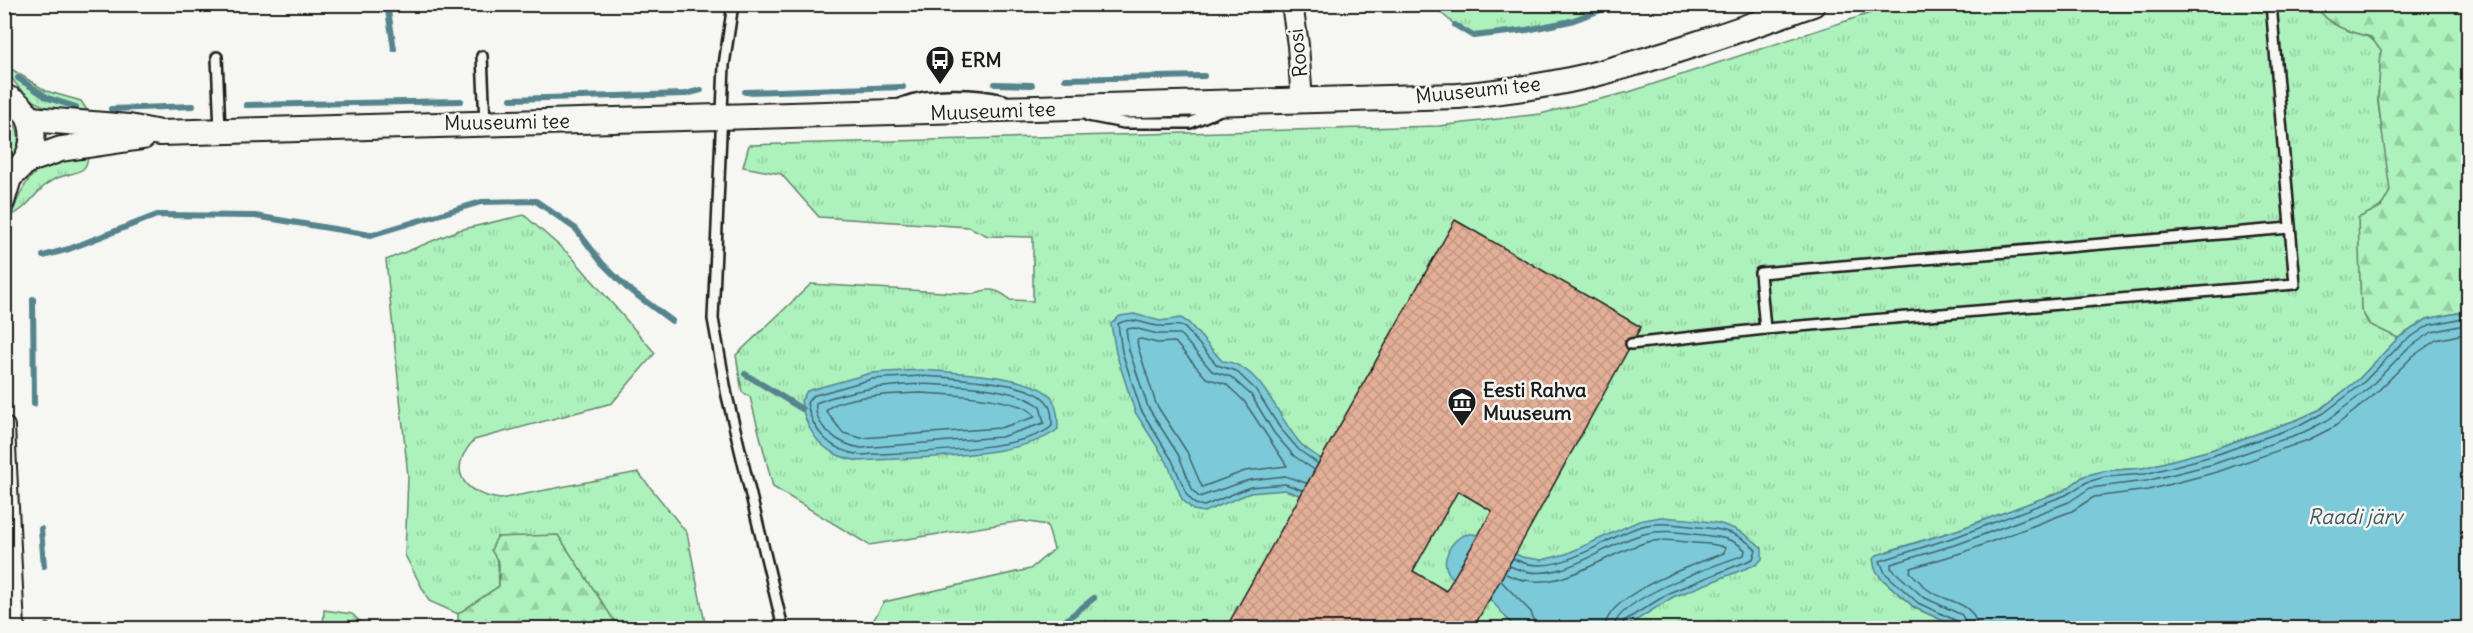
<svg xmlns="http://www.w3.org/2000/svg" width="2473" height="633" viewBox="0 0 2473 633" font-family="Delius,sans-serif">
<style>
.grass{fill:url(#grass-tufts);stroke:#64866c;stroke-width:1.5}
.forest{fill:url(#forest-firs);stroke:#64866c;stroke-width:1.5}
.water{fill:#7ccad9;stroke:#56848d;stroke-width:1.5}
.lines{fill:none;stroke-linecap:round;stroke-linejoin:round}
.shore{stroke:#426268;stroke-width:1.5}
.stream{stroke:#56848d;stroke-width:6}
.building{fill:url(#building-cross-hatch);stroke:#1c1c1c;stroke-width:1.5;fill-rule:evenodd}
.service-casing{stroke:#1c1c1c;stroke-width:14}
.minor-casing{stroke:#1c1c1c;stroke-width:24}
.tertiary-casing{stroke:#1c1c1c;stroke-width:28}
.service{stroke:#f6f6f2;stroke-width:9}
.minor{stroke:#f6f6f2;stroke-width:20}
.tertiary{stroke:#f6f6f2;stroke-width:24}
.labels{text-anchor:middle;stroke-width:5;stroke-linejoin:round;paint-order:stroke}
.street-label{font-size:20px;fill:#1c1c1c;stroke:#f6f6f2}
.poi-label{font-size:20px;font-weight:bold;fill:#1c1c1c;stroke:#f6f6f2;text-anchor:start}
.water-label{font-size:21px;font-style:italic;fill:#3e595e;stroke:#f6f6f2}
</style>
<defs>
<pattern id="grass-tufts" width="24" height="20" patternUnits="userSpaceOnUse" patternTransform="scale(1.5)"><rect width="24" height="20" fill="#adf1bc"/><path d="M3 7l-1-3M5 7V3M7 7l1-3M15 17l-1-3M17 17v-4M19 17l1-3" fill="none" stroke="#94cea1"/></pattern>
<pattern id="forest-firs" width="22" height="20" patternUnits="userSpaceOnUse" patternTransform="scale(1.5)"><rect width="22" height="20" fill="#adf1bc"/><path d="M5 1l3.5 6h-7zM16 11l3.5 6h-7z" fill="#94cea1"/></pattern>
<pattern id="building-cross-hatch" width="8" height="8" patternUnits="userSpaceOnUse" patternTransform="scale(1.5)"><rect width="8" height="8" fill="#e3af97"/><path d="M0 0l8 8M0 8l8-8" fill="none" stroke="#c29682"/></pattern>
</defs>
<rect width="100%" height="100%" fill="#f6f6f2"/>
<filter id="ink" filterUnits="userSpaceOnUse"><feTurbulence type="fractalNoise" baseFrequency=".0167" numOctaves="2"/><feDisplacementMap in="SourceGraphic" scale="12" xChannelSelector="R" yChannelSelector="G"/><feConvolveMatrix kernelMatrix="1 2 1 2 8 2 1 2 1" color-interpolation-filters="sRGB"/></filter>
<g filter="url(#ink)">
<g class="grass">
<polygon points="1432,5 1617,5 1571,21 1473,36 1455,25"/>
<path d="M1895 5H2315C2329 27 2375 32 2381 50 2385 62 2377 87 2378 101 2379 121 2394 178 2389 193 2384 208 2372 212 2359 218L2361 309 2369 324 2398 338 2359 379 2321 409 2299 419 2211 450 2143 468 2104 471 2084 476 2065 490 1957 530 1887 551 1881 578 1915 608 1960 628H869L884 602 1030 569 1054 549 1047 525 1022 521 869 545 773 487 750 397 742 392 736 355 811 284 974 294C988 287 999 289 1010 300L1033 301V237L988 236 969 227 819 217 781 174 743 167 749 145 1439 126 1540 114 1629 92Z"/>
<path d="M5 65 46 91 81 101 87 110 88 117C51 114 20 101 5 65Z"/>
<path d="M5 113C22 126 24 150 5 162Z"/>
<path d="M89 151C88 157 88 165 83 169 75 175 60 175 51 181 36 190 28 209 12 215 28 166 42 165 89 151Z"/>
<path d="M524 215 571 256 655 353 612 403 474 440C446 471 463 493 500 499L638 472 687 533 706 628H619L608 613 517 537H497L499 586 458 614 429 601 405 555 408 476 386 260 459 230Z"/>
</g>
<g class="forest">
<path d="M2315 5H2468V311L2427 319 2398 338 2369 324 2361 309 2358 218 2381 207 2390 191 2378 100 2381 51 2371 37C2346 31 2330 27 2315 5Z"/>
<polygon points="558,535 619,628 458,628 458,614 499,586 499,563 491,550 497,537"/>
<polygon points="324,610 352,614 367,628 323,628"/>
</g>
<g class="water">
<polygon points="2468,311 2468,628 1960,628 1915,608 1881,578 1875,569 1873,559 1877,555 1957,530 2065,490 2084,476 2104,471 2143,468 2211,450 2299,419 2321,409 2359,379 2398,338 2427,319"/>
<path d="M1134 314 1160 321 1181 318 1189 323 1222 361C1262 364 1277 418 1301 444 1309 452 1322 459 1332 466L1327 505 1285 490 1250 493 1204 512 1193 510 1182 499 1167 462 1135 412 1116 353 1111 324 1120 316Z"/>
<path d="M921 370C949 372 1036 375 1052 398 1058 409 1058 418 1058 429 1023 459 910 457 861 461 825 457 807 436 801 401L807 391 871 373Z"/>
<path d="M1661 517C1701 521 1732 518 1762 548V559L1757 564 1673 597 1624 628H1515C1503 615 1489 594 1472 586 1464 583 1452 580 1448 572 1443 563 1446 555 1451 546 1457 538 1463 533 1474 534L1522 557 1542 560 1566 554 1639 521Z"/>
</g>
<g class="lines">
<g class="shore">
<polygon points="1141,339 1157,343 1175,342 1206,378 1226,384 1244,401 1287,466 1245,471 1202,487 1187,452 1156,404 1138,347 1137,340"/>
<path d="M921 376C949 378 1025 380 1045 400 1052 407 1052 417 1052 426 1025 452 902 452 861 455 832 452 812 432 807 403L812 396 872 379Z"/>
<path d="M921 384C956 386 1011 385 1040 406L1044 423 1001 437 861 448C840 445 813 427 816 403 850 389 885 386 921 384Z"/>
<path d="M921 393C941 394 1028 397 1035 417L1000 428 861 438 843 433 826 411C837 395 901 394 921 393Z"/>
<polyline points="1306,483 1285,476 1249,480 1199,497 1193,491 1179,456 1148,407 1129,350 1126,329 1134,328 1158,334 1180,334 1212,371 1231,377 1251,395 1274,433 1294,456 1313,469"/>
<path d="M1302 490 1285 484 1250 487 1204 506 1195 504 1187 495 1172 460 1141 410 1122 352 1118 324C1132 315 1146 326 1161 326 1170 327 1177 323 1185 328L1217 365 1236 371 1256 390 1280 428 1299 450 1317 463"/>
<path d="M1514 559C1557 580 1599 540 1639 527 1659 521 1678 525 1698 527 1722 529 1739 532 1756 550L1753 559 1671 592 1624 621 1621 628"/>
<path d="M1510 566C1559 589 1599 545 1644 534 1664 529 1683 533 1703 535 1719 537 1734 538 1745 550L1744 555C1718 564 1615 599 1614 628"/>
<path d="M1506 574C1556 598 1597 557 1644 543 1660 538 1677 541 1694 543 1704 544 1716 543 1725 548L1724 553C1695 564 1606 594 1605 628"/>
<polyline points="1501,581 1531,612 1536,628"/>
<polyline points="1960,628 1957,621 1918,603 1885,573 1880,561 1958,536 2066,495 2087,482 2105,477 2145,474 2212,456 2301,425 2324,413 2362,384 2402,343 2429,325 2468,317"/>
<polyline points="1968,628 1962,615 1923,597 1891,568 1891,564 1961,543 2069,502 2090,488 2146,481 2214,464 2304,432 2328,420 2367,390 2407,349 2432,332 2468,324"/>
<path d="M1977 628C1975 600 1945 603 1927 589 1921 584 1916 577 1910 572L1911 568 1964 552 2072 511 2094 497 2148 490 2217 472 2308 440 2334 427 2372 397 2413 356 2436 340 2468 333"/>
</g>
<g class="stream">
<polyline points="387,4 394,49"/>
<polyline points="1455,25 1473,36 1527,30 1571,21 1617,4"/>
<polyline points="18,78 48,98 76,107"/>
<polyline points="1065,79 1204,76"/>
<polyline points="995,84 1032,85"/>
<polyline points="745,92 903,87"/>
<polyline points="511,99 686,94 701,90"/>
<polyline points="246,105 461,101"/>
<polyline points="111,109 193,106"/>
<polyline points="43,256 69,249 157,215 255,216 371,235 481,202 536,201 576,229 602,263 626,287 672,321"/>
<polyline points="33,299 34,404"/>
<polyline points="745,374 802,409"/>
<polyline points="41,529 44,566"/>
<polyline points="47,625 47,628"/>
<polyline points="1056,628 1094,598"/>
</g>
</g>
<path class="building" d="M1455 220 1641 327 1635 337 1625 341 1628 350 1522 542 1473 628H1226ZM1458 491 1492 511 1446 591 1413 571Z"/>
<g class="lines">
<g class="service-casing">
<g id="service">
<polyline points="733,4 724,65 713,319 727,396 783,628"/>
<polyline points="482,56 485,122"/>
<polyline points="217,57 220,131"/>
<path d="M902 103C931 92 973 93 1004 100"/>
<polyline points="1088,116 1124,123 1190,123 1218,111"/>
<polyline points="1765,329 1760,273 2290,228"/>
<polyline points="1631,344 1765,329 2295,284 2271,4"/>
</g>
</g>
<g class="minor-casing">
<g id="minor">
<polyline points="1292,4 1298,45 1302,102"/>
<polyline points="4,202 12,175"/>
<polyline points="4,427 14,628"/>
</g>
</g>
<g class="tertiary-casing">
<g id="tertiary">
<path d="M4 97C44 110 40 163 4 179"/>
<path d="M30 119 129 127 160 133 1458 96C1507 91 1555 85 1603 72 1674 53 1744 28 1813 4"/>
<polyline points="27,161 61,149 143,137"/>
</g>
</g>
<use href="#service" class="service"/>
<use href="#minor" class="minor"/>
<use href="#tertiary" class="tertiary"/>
</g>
</g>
<defs>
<g id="bus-pin" transform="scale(1.5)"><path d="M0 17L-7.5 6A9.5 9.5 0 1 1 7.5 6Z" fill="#1c1c1c" stroke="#f6f6f2"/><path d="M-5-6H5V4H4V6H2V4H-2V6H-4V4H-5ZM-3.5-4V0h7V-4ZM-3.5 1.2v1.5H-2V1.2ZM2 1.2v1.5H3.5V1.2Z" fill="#fff"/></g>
<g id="museum-pin" transform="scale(1.5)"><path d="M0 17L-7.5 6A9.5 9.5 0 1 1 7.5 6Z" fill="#1c1c1c" stroke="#f6f6f2"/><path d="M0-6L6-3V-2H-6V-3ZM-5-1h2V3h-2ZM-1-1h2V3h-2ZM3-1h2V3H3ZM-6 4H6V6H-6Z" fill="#fff"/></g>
</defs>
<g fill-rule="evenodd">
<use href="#bus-pin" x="940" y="60"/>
<use href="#museum-pin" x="1462" y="402"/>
</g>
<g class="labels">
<g class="street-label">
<text transform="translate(1298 53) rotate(-96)" y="7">Roosi</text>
<text transform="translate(1478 90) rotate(-6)" y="7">Muuseumi tee</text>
<text transform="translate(993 111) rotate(-2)" y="7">Muuseumi tee</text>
<text transform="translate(507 122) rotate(-1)" y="7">Muuseumi tee</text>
</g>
<g class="poi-label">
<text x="961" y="67">ERM</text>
<text x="1483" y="397">Eesti Rahva<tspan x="1483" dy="23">Muuseum</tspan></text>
</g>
<g class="water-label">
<text x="2355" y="524">Raadi järv</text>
</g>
</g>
<rect width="2473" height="633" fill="none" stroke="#f6f6f2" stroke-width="24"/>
<rect x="12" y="12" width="2449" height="609" fill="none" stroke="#1c1c1c" stroke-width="2" filter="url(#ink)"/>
</svg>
